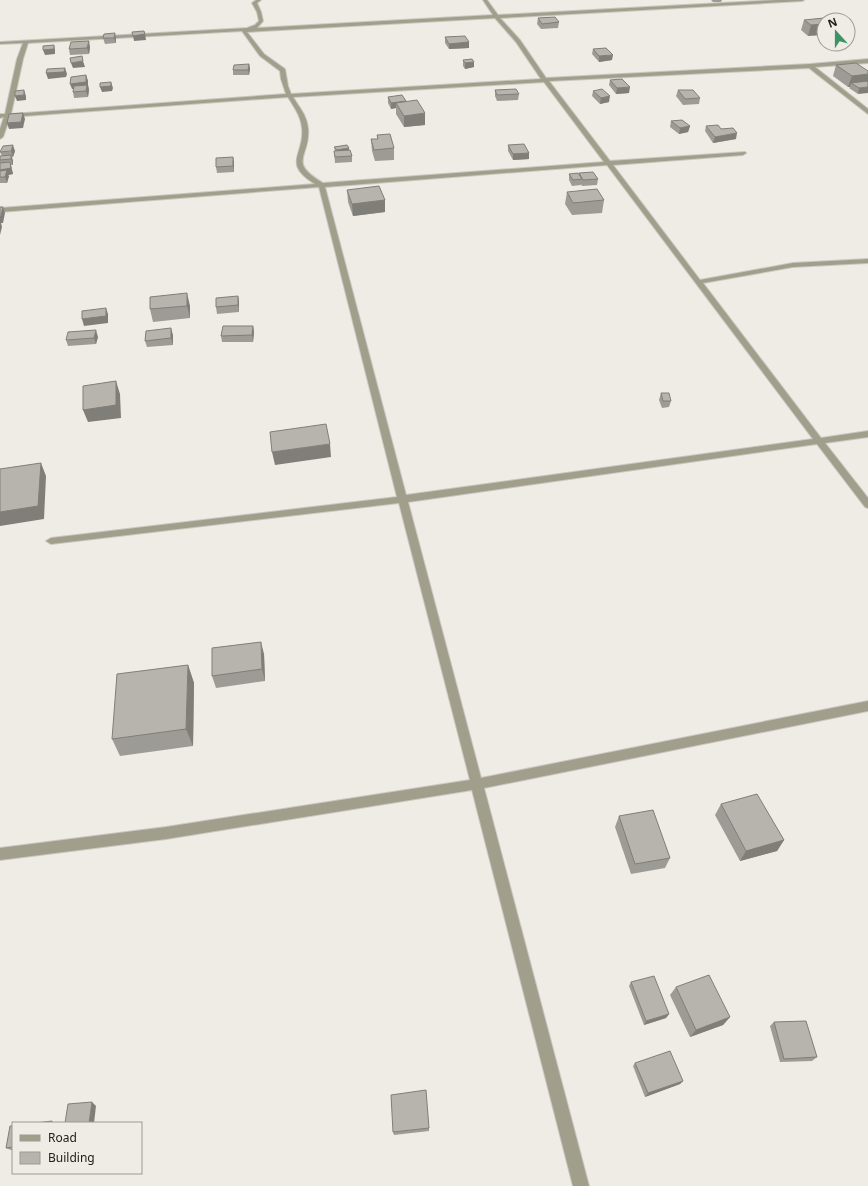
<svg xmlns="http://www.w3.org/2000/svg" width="868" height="1186" viewBox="0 0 868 1186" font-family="'Noto Sans',sans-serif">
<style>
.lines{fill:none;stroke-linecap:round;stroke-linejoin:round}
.street-casing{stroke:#cac7c1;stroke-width:2}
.street{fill:#a29e8c;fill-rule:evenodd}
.wall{fill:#9d9b95}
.shaded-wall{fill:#807e79}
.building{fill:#b7b4ad;stroke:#807e79}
</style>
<rect width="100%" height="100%" fill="#efece5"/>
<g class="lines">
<g class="street-casing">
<path id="street" d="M256 0H261L257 3 261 12 263 21 257 28 493 15 483 0H487L498 15 777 0H804L802 1 500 18 520 40 546 78 810 64 868 59V63L815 67 868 109V114L809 68 549 81 610 161 745 152 746 153 743 155 613 165 700 280 793 263 868 259V263L793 267 703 283 821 438 868 431V437L825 443 868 498V508L865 507 817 444 408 502 481 778 868 701V711L484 788 589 1186H573L472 790 166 839 0 860V848L166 827 470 780 399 503 51 544 46 541 51 538 397 497 319 187 0 212V208L315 184C281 163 305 155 302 128 301 116 294 107 288 97L10 117 3 137 0 139V129L4 117 0 118V114H5L17 59 23 43 0 44V42L247 28 255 25 259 21 257 12 252 3ZM495 18 516 42 541 79 291 94 288 86 285 69 264 54 247 32ZM242 31 260 56 280 71 281 79 286 94 11 114 23 59 28 43ZM544 82 604 162 323 183C286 161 311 157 308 128 307 116 299 107 293 97ZM607 165 813 439 406 495 325 187Z"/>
</g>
<use href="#street" class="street"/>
</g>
<g class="wall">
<polygon points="711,0 722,0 721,2 713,2"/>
<polygon points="834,17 808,36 801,30 804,20"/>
<polygon points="538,18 559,22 558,28 541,29 537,24"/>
<polygon points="104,34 116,39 116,43 105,44 103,38"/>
<polygon points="445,37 469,42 469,48 449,49 445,43"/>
<polygon points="90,47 89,54 70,55 69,49"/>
<polygon points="593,49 612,60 599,62 592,54"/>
<polygon points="463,60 474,62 474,67 465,69 463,66"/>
<polygon points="249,64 250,69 249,75 233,75 233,70"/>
<polygon points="836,65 868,71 858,94 849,88 850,87 848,87 833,76"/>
<polygon points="86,75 88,81 88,85 89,90 88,97 74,98 73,92 73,89 72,89"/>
<polygon points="610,80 629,93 616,94 609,85"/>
<polygon points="495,90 519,94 518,100 497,101 495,96"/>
<polygon points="678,90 700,98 699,104 683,105 676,96"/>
<polygon points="593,91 609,102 600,104 592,96"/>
<polygon points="388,97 406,101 425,125 404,127 396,114 396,108 391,109 388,103"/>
<polygon points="671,121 690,126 688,132 679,134 670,127"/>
<polygon points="706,126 721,129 736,139 713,143 705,131"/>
<polygon points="377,135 394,148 394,160 375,161 372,151 371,139 377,139"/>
<polygon points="508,145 529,153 529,159 513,160 508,151"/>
<polygon points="334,147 349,150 352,156 352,162 335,163 334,151 335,151"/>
<polygon points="15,151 13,157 12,157 13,161 13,165 11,165 13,174 8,175 9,176 7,183 0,183 0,156 2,156 0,152"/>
<polygon points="233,157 234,163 234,172 217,173 216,167"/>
<polygon points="579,173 598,179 597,185 582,186 581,184 581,185 572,186 569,180 569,174 579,175"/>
<polygon points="347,190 385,200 385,212 353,216 348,202"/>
<polygon points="567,192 604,200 602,213 572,215 565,204"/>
<polygon points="238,296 239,302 239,312 217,314 216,307"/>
<polygon points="150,297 190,306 190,318 153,322 150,309"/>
<polygon points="253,326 254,332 253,342 222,342 221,336"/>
<polygon points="173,335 173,345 147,347 145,341"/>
<polygon points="98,337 96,344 68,346 66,340"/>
<polygon points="661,393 671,401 669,407 662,408 659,400"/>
<polygon points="264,654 265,681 216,688 212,676"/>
<polygon points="188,665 194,683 193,746 120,756 112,739"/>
<polygon points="721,804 784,840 777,851 740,861 715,815"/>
<polygon points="619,816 670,858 665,868 631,874 615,827"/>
<polygon points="631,982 669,1014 666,1018 644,1025 629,986"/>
<polygon points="676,987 730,1017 723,1025 690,1037 670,995"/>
<polygon points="774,1022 817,1057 812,1061 780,1062 770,1026"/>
<polygon points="635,1063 683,1081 680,1084 645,1097 633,1066"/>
<polygon points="13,1126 13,1150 11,1150 6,1148"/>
<polygon points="429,1128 429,1131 394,1135 393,1132"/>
</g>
<g class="shaded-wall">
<polygon points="824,24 824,35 808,36 811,25"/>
<polygon points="115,33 116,39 116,43 114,38"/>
<polygon points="145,34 146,40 134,41 133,36"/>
<polygon points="89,41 90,47 89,54 87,48"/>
<polygon points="469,42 469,48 449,49 449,44"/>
<polygon points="54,45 55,50 55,54 45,55 43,50"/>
<polygon points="613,55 612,60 599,62 599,56"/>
<polygon points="83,61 85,67 73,68 71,63"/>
<polygon points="474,62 474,67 465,69 465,63"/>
<polygon points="249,64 250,69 249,75 248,70"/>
<polygon points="65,68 67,74 66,77 48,79 46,73"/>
<polygon points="868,74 868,85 851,83 850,87 848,87 852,76"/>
<polygon points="86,75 88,81 88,85 89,90 88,97 86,91 87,88 72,89 70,84"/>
<polygon points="111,82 113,88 112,91 102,92 100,87"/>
<polygon points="630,87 629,93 616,94 617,88"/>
<polygon points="868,87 868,93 858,94 859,88"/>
<polygon points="24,90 26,96 26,100 17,101 15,96"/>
<polygon points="610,96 609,102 600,104 601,98"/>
<polygon points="406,101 396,103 396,108 391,109 391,103"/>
<polygon points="23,113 25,119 23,128 9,129 7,123"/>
<polygon points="425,113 425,125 404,127 404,116"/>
<polygon points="690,126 688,132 679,134 680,128"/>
<polygon points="737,133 736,139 713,143 715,137"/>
<polygon points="13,145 15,151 13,157 11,151"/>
<polygon points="349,148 349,154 337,156 337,150"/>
<polygon points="529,153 529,159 513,160 513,154"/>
<polygon points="11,155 13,161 13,165 11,159"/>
<polygon points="233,157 234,163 234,172 233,166"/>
<polygon points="10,162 13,174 8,175 9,176 7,183 5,177 0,175 0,170"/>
<polygon points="385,200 385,212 353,216 352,204"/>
<polygon points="3,207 5,213 3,223 1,223 2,227 0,235 0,217"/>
<polygon points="187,293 190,306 190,318 187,306"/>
<polygon points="238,296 239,302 239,312 238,305"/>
<polygon points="106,308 108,314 108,323 84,326 82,319"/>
<polygon points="253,326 254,332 253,342 252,335"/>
<polygon points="171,328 173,335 173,345 171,338"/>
<polygon points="96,330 98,337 96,344 94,338"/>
<polygon points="116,381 120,394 121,418 88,422 83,410"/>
<polygon points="330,444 331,457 275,465 272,452"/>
<polygon points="41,463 46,476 44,519 0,526 0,512"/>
<polygon points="261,642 264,654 265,681 262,669"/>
<polygon points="188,665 194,683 193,746 186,729"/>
<polygon points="784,840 777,851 740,861 746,851"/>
<polygon points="669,1014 666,1018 644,1025 646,1021"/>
<polygon points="730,1017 723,1025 690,1037 696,1030"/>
<polygon points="683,1081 680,1084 645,1097 648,1093"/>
<polygon points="92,1102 96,1106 94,1123 89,1123"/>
</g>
<g class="building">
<polygon points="555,17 559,22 542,24 538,18"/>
<polygon points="834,17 838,20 824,20 824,24 811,25 804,20"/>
<polygon points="144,31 145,34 133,36 132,32"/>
<polygon points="115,33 114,38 103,38 104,34"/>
<polygon points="465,36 469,42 449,44 445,37"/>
<polygon points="89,41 87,48 69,49 71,42"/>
<polygon points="54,45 54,49 43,50 43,46"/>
<polygon points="606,48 613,55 599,56 593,49"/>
<polygon points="82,56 83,61 71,63 70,58"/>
<polygon points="472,59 474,62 465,63 463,60"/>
<polygon points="856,63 868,71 868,74 852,76 836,65"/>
<polygon points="249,64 248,70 233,70 234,65"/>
<polygon points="65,68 64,72 46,73 47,69"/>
<polygon points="86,75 86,82 70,84 71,77"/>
<polygon points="622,79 630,87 617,88 610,80"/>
<polygon points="868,81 868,87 859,88 851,83"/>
<polygon points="111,82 111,86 100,87 100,83"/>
<polygon points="87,85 86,91 73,92 74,86"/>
<polygon points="516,89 519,94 497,95 495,90"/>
<polygon points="602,89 610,96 601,98 593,91"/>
<polygon points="24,90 24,95 15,96 15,91"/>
<polygon points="678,90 693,90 700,98 685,99"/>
<polygon points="402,95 406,101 391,103 388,97"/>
<polygon points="417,100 425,113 404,116 396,103"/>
<polygon points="23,113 21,122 7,123 9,114"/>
<polygon points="682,120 690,126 680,128 671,121"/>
<polygon points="718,125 721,129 733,128 737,133 715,137 706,126"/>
<polygon points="390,134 394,148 374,150 371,139 378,139 377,135"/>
<polygon points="524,144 529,153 513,154 508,145"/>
<polygon points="13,145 11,151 0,152 3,146"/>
<polygon points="347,145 349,148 337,150 334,147"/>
<polygon points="350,150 352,156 335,157 334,151"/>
<polygon points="11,155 11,159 0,160 0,156"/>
<polygon points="233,157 233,166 216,167 216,158"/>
<polygon points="10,162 11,168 0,170 0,163"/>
<polygon points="7,170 5,177 0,177 0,171"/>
<polygon points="593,172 598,179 583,180 579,173"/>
<polygon points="578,173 582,179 573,180 569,174"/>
<polygon points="379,186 385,200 352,204 347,190"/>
<polygon points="597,189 604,200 573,203 567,192"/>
<polygon points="0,207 3,207 1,216 0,217"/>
<polygon points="187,293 187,306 150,309 150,297"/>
<polygon points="238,296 238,305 216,307 216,298"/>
<polygon points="106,308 106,316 82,319 82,311"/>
<polygon points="223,326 253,326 252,335 221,336"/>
<polygon points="171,328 171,338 145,341 146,331"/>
<polygon points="96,330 94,338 66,340 68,332"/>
<polygon points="116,381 116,405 83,410 83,386"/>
<polygon points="661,393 669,393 671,401 663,401"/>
<polygon points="326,424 330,444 272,452 270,432"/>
<polygon points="41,463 38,506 0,512 0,469"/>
<polygon points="261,642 262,669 212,676 212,648"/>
<polygon points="188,665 186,729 112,739 117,674"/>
<polygon points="757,794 784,840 746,851 721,804"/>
<polygon points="653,810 670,858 635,864 619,816"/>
<polygon points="709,975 730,1017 696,1030 676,987"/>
<polygon points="654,976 669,1014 646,1021 631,982"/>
<polygon points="806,1021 817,1057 784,1059 774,1022"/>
<polygon points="670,1051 683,1081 648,1093 635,1063"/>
<polygon points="426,1090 429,1128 393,1132 391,1095"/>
<polygon points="92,1102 89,1123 65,1123 68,1104"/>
<polygon points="52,1121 52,1123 36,1123"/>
<polygon points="10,1126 13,1126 13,1147 6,1148"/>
</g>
<rect x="12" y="1122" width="130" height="52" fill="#efece5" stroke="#9d9a95"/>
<rect x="20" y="1135" width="20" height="6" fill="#a29e8c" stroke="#9d9a95"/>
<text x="48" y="1142" font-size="12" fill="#21201e">Road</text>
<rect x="20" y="1152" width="20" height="12" fill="#b7b4ad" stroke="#9d9a95"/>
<text x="48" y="1162" font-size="12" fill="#21201e">Building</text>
<g transform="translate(836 32) rotate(339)"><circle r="19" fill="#efece5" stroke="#9d9a95"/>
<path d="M0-3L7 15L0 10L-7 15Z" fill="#3e9366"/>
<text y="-6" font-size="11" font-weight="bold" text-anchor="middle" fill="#21201e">N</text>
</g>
</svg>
